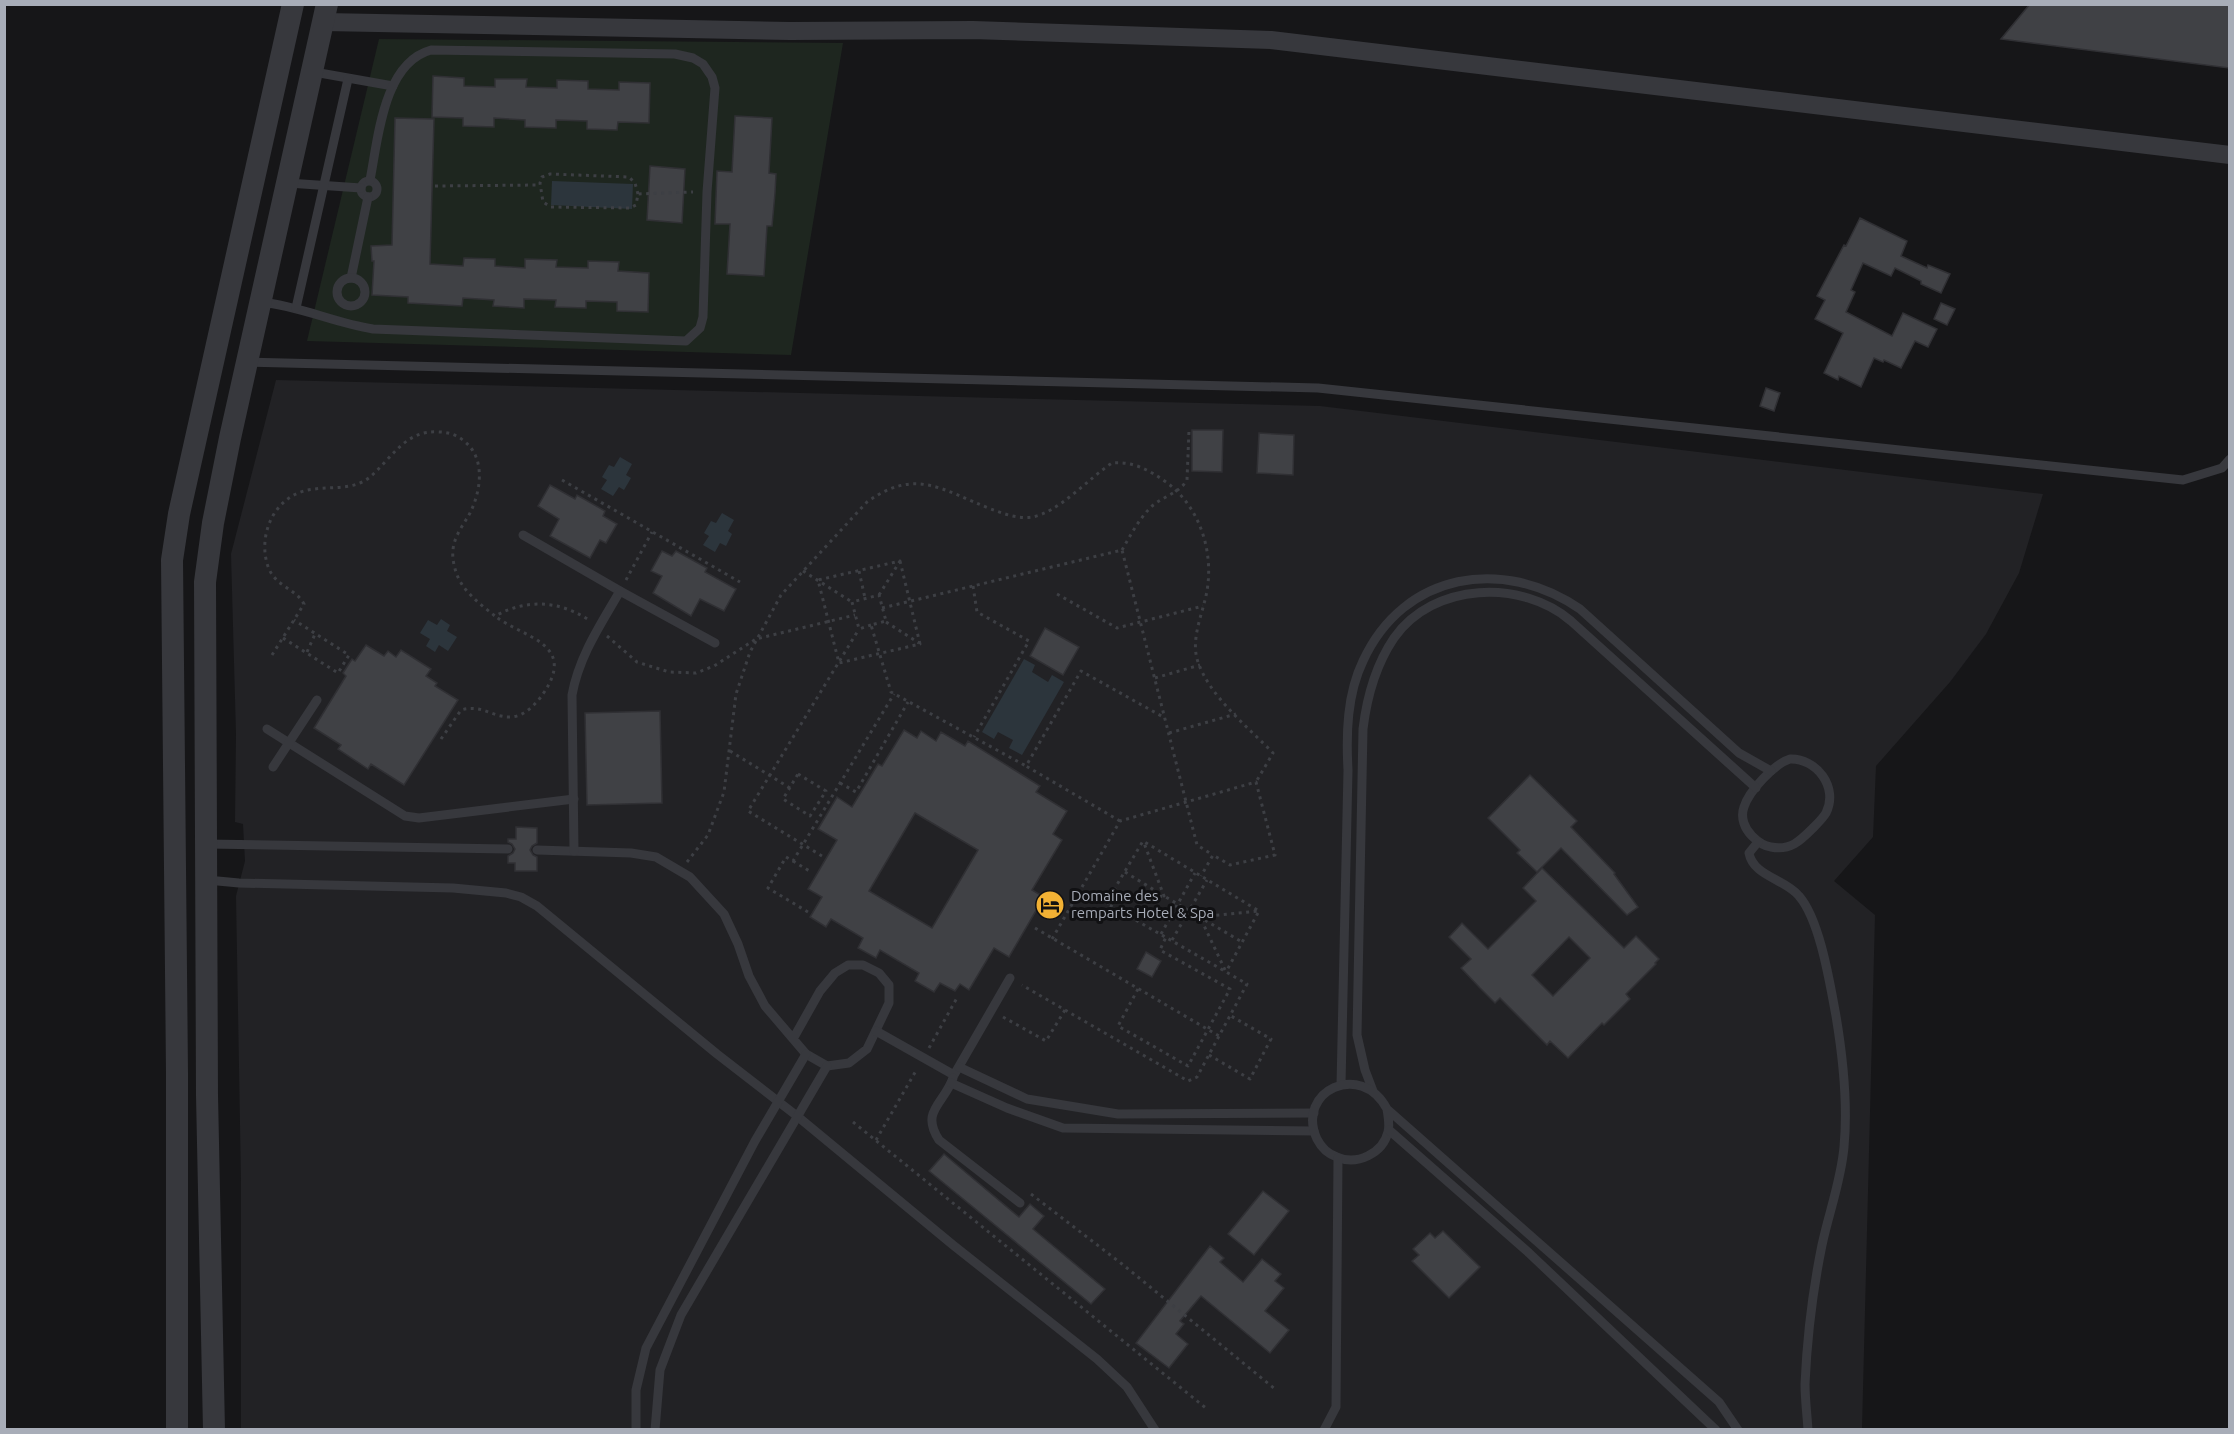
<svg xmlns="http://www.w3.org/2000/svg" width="2234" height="1434" viewBox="0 0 2234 1434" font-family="Ubuntu,sans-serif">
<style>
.built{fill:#222225}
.green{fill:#1e261f}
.water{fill:#2c353c}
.building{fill:#404145;stroke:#303034;stroke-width:1.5;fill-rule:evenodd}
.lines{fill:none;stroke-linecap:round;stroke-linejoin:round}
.path{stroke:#3d3f44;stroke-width:3;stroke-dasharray:3 4.5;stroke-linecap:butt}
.service{stroke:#37383d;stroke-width:9}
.minor{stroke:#37383d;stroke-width:18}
.tertiary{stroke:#37383d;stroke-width:22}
.labels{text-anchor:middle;stroke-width:6;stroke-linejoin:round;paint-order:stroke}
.poi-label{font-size:15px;fill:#a8adb8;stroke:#111113;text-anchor:start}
</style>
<rect width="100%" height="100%" fill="#161618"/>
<polygon class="built" points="276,380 1320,406 2043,494 2019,573 1986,634 1950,682 1876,766 1873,837 1834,881 1875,915 1862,1429 241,1429 241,1181 236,896 245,861 243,824 235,822 236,734 231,554"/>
<polygon class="green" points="379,39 843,43 791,355 307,341"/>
<g class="water">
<polygon points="552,181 633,184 632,209 551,205"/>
<polygon points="620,457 632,464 626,475 631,478 624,490 619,487 613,496 601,489 607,480 602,477 609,465 614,467"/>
<polygon points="722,513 734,520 728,531 732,534 726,546 720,543 715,552 703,545 709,536 704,533 711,521 716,523"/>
<polygon points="441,619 450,625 447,631 457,637 448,651 439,645 435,652 426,646 430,639 420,633 428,620 437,625"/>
<polygon points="1024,659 1035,665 1032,672 1048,682 1052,675 1064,682 1022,755 1009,748 1013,740 998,732 994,739 982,732"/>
</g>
<g class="building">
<polygon points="2030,4 2229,4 2229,68 2001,39"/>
<polygon points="433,76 464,78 464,86 495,87 495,79 527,79 526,87 557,88 557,80 588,81 588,89 619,90 619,82 650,83 649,123 618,122 617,130 587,129 587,121 556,120 556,128 525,127 525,120 494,118 494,127 463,126 463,118 432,117"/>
<polygon points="735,116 772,118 769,173 776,174 775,193 772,226 767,226 764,276 727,274 730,224 715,224 717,171 732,172"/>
<polygon points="395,118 434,119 430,264 463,266 464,258 495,259 495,266 525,268 525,259 557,260 556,267 588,268 588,261 619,262 618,271 649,273 648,312 617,311 617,302 586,301 586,308 555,307 556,300 524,299 524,308 493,306 494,300 463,298 462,306 408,303 408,297 372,295 374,261 372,261 371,246 392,245"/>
<polygon points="650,166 685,169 682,223 647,220"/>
<polygon points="1860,218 1907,241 1901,256 1927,268 1928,265 1950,274 1941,293 1921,284 1921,281 1895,268 1891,276 1863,263 1851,290 1855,292 1846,312 1892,336 1903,313 1937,329 1928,347 1915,341 1901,368 1884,360 1883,362 1874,358 1861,387 1839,376 1838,380 1824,373 1843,333 1815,319 1825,300 1817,296 1844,245 1846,246"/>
<polygon points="1941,303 1955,309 1947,325 1934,319"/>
<polygon points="1766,388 1780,393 1774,411 1760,406"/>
<polygon points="1192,430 1223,430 1222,472 1192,471"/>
<polygon points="1259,433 1294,435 1293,475 1257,473"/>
<polygon points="550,485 575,499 577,495 605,511 603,516 617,524 606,543 600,540 590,558 550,536 559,519 538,506"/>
<polygon points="662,551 672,556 676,551 707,568 705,572 736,589 724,611 700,599 691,616 653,593 662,576 651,571"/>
<polygon points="1045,628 1079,647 1063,675 1030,656"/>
<polygon points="366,645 384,656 388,651 396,657 401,650 431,669 426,676 437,683 435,686 458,700 404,785 371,764 368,769 338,749 341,745 314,728 346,676 343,673 352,659 355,661"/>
<polygon points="660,711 662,803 587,805 585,713"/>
<path d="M904 730 917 738 921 731 936 741 941 732 965 746 968 741 1040 786 1036 792 1067 811 1053 834 1062 840 1032 890 1044 897 1009 957 994 948 969 990 960 984 955 991 940 983 934 992 915 981 919 973 880 950 876 958 858 948 863 938 831 919 826 927 810 917 822 897 808 889 837 840 818 829 837 797 852 807 878 764 882 766ZM915 813 978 850 932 928 869 891Z"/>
<polygon points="1530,775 1577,821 1571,827 1615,873 1614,874 1638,907 1627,915 1561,848 1537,872 1517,853 1520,850 1488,818"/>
<polygon points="516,827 537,828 537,843 532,846 530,850 533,855 537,857 537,871 515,871 515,863 508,863 508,856 513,853 515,849 512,844 508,842 508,839 516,839"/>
<path d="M1542 868 1624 948 1636 936 1659 959 1655 963 1656 964 1626 994 1630 999 1604 1025 1602 1023 1568 1058 1550 1041 1547 1045 1500 998 1495 1003 1480 988 1461 968 1471 959 1449 937 1462 923 1488 949 1536 901 1523 888ZM1569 937 1590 958 1553 996 1532 975Z"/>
<polygon points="1146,952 1161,961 1152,977 1137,969"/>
<polygon points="944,1154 1019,1217 1030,1204 1044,1216 1033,1229 1105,1289 1091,1304 929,1171"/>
<polygon points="1263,1191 1289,1211 1254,1255 1228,1234"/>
<polygon points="1443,1231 1480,1267 1449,1298 1412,1261 1419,1255 1413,1249 1430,1233 1435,1238"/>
<polygon points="1210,1246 1224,1258 1220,1262 1243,1282 1262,1259 1281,1274 1275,1281 1284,1288 1265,1311 1289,1330 1270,1353 1201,1296 1180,1321 1184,1324 1176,1334 1188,1344 1169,1368 1136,1343"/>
</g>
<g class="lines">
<g class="path">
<polyline points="435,186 540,185"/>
<polyline points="638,194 635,183 629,177 550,174 542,177 540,183 543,202 551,207 630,208 636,205 638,194 693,192"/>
<polyline points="562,480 740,582"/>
<path d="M1122 550C1130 536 1138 521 1149 509 1160 497 1179 494 1187 480L1189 430"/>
<polygon points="900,561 920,644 839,663 818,580"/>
<polyline points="803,571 852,602"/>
<polyline points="859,571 865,598"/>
<polyline points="626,580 652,532"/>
<polyline points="973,586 977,612 1029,641 974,737"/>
<polyline points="1057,594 1117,628 1203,606"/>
<polyline points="879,595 900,561"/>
<polyline points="882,608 1122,550 1197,845 1213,855"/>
<polyline points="886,622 919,643"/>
<polyline points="871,625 859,629 852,602 879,595 886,621 871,625 891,692 1026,766"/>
<polyline points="607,636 637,662 669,672 696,673 714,666 756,639 855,615"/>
<polyline points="283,638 338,673 349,655 294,620"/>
<polyline points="307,652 315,634"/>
<path d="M272 655 304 604C296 589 276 586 269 569 257 540 271 500 304 491 325 485 352 492 370 477 392 458 406 429 439 432 448 432 457 435 464 441 486 458 481 491 470 513 464 524 454 536 453 550 452 557 454 566 456 572 462 591 480 604 495 616 526 599 558 600 589 620"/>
<polyline points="1155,678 1200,665"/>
<polyline points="1169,733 1236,714"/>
<path d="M441 739 461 710C482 704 491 717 510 717 524 717 536 704 543 694 578 643 523 638 495 616"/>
<polyline points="730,751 790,788"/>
<polygon points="798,774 826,791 810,816 783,799"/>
<polyline points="840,783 856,792 908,702"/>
<polyline points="1120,821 1026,766 1081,671 1165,718"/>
<polyline points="822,856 748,811 859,629"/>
<polyline points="793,861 811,872"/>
<path d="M687 862 708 835 724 792 736 694 750 652 781 595 867 502C916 467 942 490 991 509 1004 514 1018 519 1032 517 1058 513 1089 478 1112 463 1133 461 1149 470 1166 482 1202 508 1216 558 1205 600 1200 620 1191 642 1198 662 1210 697 1248 727 1273 753L1256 782"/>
<polyline points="1125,872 1164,896 1144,843"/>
<polyline points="1107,903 1164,896 1242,942"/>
<polyline points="808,912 768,888 786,857 793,861 894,694"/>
<polyline points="1035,928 1219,1036"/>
<polyline points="1161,934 1195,873"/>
<polyline points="1052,939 1120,821 1256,782 1275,855 1230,865 1213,855 1201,876"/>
<polyline points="1172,940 1207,880"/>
<polyline points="1225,970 1200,917 1258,911"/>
<polyline points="1138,989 1118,1026 1188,1066 1230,989 1160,950 1166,937"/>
<polyline points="1065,1010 1188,1081 1197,1077 1247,984 1106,903 1143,841 1259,911 1226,972"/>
<polyline points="1003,1017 1046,1041 1065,1010 1022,985"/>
<polyline points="929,1048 958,996"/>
<polyline points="1209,1055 1250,1079 1271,1039 1231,1016"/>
<polyline points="853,1122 1207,1409"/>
<polyline points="876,1140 917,1069"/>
<polyline points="1031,1194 1122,1264 1275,1389"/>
</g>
<g class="service">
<polyline points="314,72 393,86"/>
<circle cx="369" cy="189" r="8"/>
<polyline points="288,183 361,188"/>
<polyline points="351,278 368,197"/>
<circle cx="351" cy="292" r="14"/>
<path d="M261 302C300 306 335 323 373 329L686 341 700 328 703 317 707 192 715 88 712 77 703 64 693 58 675 54 431 50C383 63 378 140 370 180"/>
<polyline points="296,308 348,79"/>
<polyline points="246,362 1318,388 2183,480 2222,468 2230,459"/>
<polyline points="523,535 620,591"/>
<polyline points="267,729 405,816 419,818 574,799"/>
<path d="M1790 759C1816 758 1839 787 1826 813 1823 818 1818 823 1814 827 1801 840 1791 851 1771 847 1763 846 1758 842 1752 836 1745 829 1740 818 1744 807 1749 791 1774 764 1790 759Z"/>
<polyline points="273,767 317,700"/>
<path d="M1758 842 1749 853C1753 876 1785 879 1799 896 1820 920 1830 984 1836 1016 1843 1058 1848 1105 1844 1147 1841 1181 1829 1212 1822 1245 1813 1289 1807 1339 1805 1384 1805 1399 1807 1414 1808 1430"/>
<polyline points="206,844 508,849"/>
<polyline points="537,850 631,853 656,857 690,877 724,914 738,944 749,976 765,1006 806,1054 827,1066 849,1063 867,1049 889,1003 889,985 879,973 863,965 848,965 835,973 820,991 793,1039"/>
<path d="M574 851 572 695C579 656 601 624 620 591L715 643"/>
<polyline points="207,880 239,883 453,888 506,893 521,897 537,906 717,1054 797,1116 953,1245 1097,1359 1127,1387 1155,1430"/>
<polyline points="876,1031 954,1075 1010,978"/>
<polyline points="959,1067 1027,1099 1118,1114 1314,1113"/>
<path d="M953 1078C944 1104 920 1111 939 1140L1020 1203"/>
<polyline points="951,1083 1007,1108 1063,1128 1314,1131"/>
<path d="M1341 1085 1348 770C1346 734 1347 694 1363 661 1404 572 1503 556 1580 609L1739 753 1771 771"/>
<path d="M1373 1091 1365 1070 1357 1035 1363 729C1367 696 1375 666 1394 638 1433 582 1522 579 1571 621L1756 788"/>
<path d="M1387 1109C1388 1116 1390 1125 1388 1132 1383 1153 1357 1166 1337 1157 1328 1154 1321 1147 1317 1139 1295 1091 1361 1060 1387 1109L1719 1402 1738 1430"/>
<polyline points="1389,1130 1529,1253 1716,1430"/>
<polyline points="636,1430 636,1390 646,1348 755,1141 806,1054"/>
<polyline points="655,1430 660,1370 681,1315 827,1066"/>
<polyline points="1324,1430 1336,1407 1338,1158"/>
</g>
<polyline class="minor" points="324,22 790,31 973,30 1271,40 2230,155"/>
<g class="tertiary">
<polyline points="177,1430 177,1073 172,560 179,514 293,4"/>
<polyline points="214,1430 207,1095 205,582 213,523 230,438 327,4"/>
</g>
</g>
<defs>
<g id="hotel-disc" transform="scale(1.5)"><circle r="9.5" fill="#f2b134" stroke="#111113"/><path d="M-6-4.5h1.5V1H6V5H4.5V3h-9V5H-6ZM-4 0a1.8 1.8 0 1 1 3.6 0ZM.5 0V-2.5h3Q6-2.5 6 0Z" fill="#111"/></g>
</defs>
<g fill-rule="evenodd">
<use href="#hotel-disc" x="1050" y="905"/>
</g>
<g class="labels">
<g class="poi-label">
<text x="1071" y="901">Domaine des<tspan x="1071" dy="17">remparts Hotel &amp; Spa</tspan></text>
</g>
</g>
<rect width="2234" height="1434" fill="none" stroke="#a8adb8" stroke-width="12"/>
</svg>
